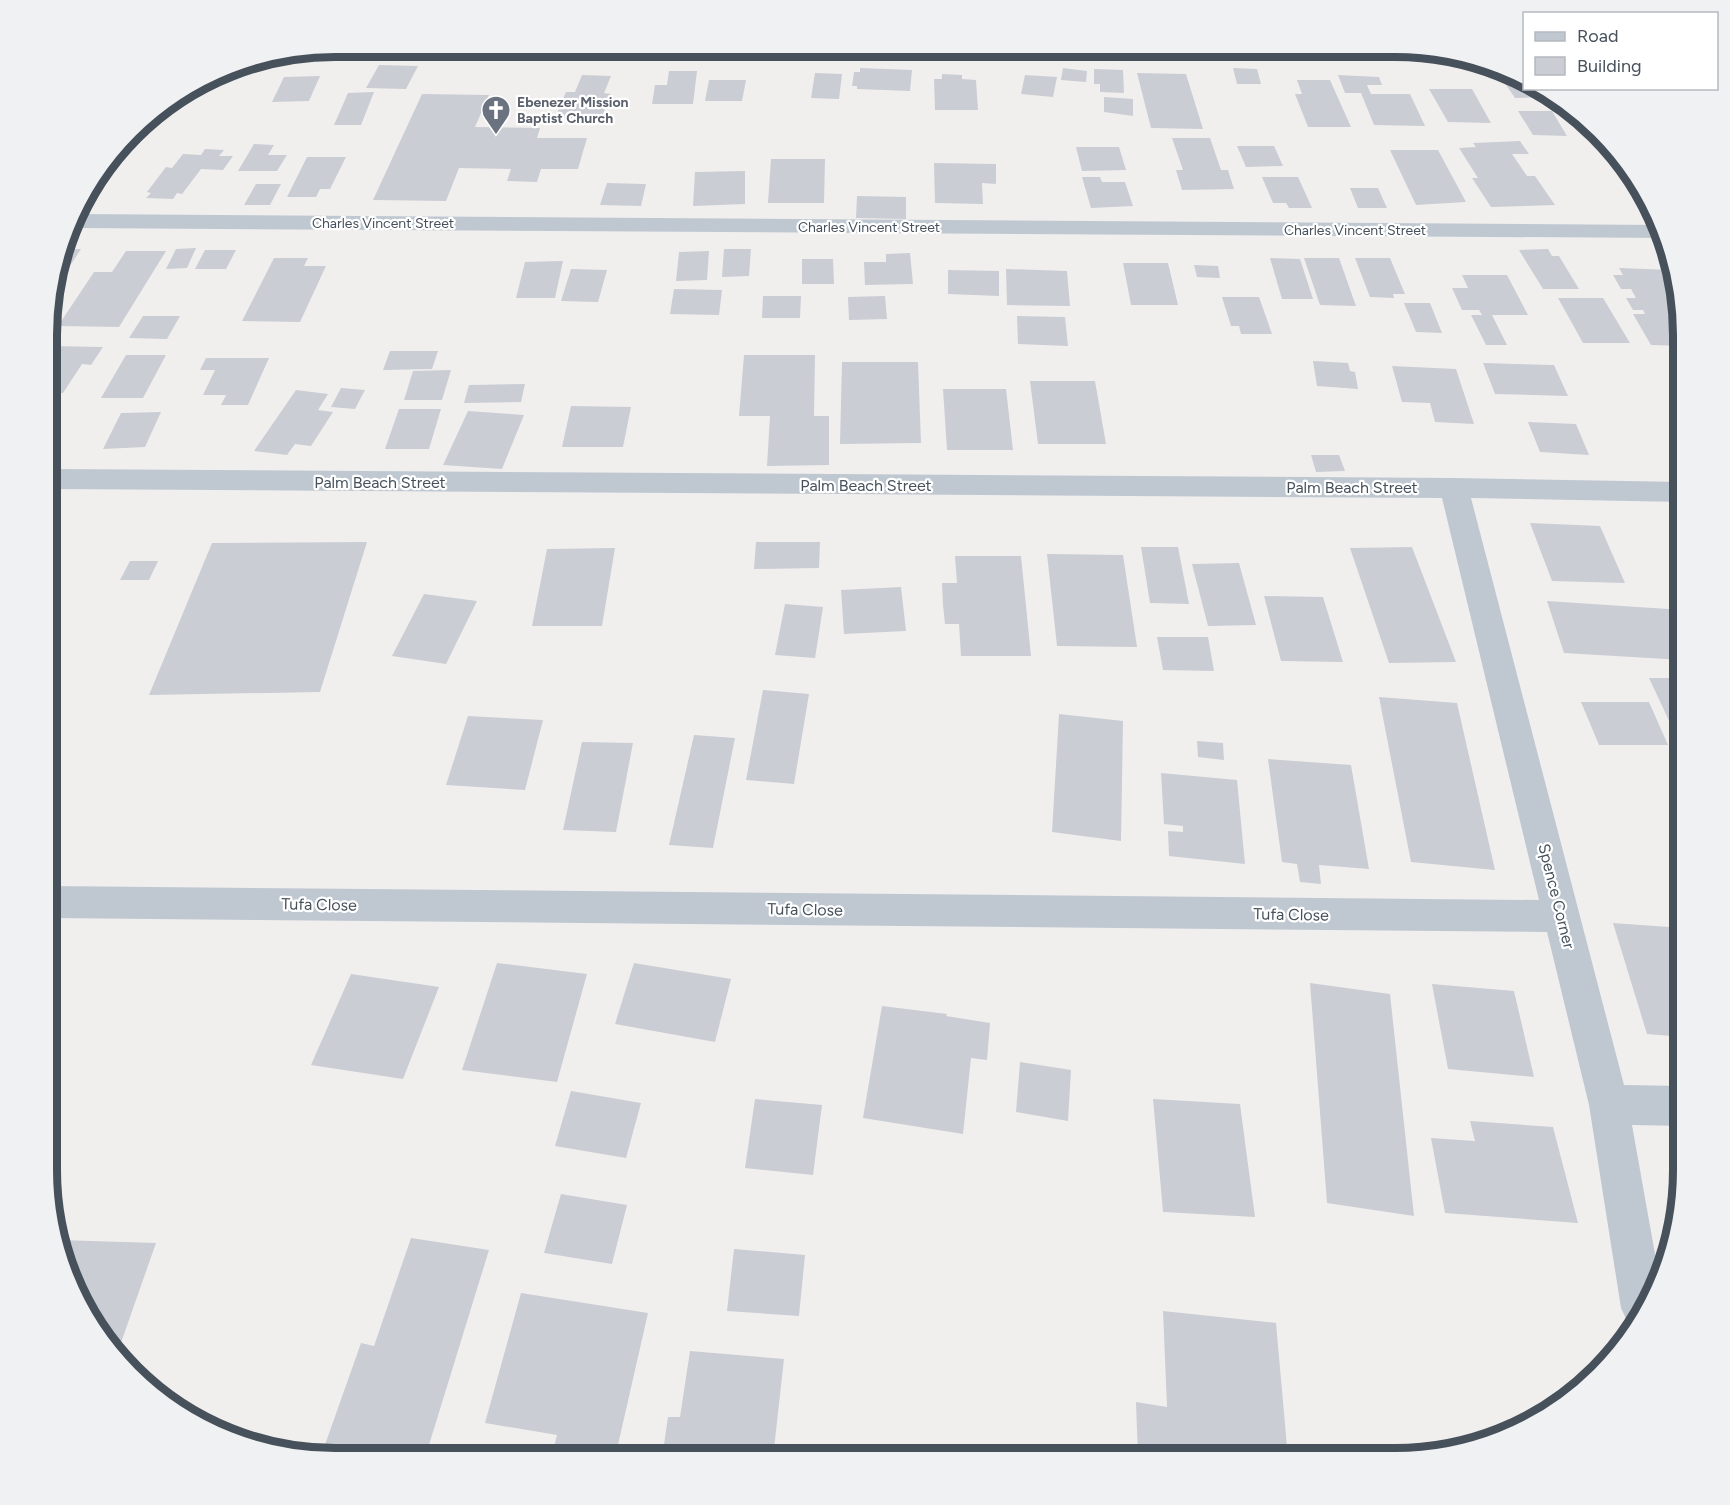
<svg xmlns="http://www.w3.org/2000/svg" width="1730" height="1505" viewBox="0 0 1730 1505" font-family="Figtree,sans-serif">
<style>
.building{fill:#cacdd4}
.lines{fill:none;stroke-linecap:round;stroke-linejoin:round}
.minor{fill:#bfc8d1;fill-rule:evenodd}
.labels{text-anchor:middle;stroke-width:4.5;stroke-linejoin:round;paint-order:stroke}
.far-worship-label{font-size:14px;font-weight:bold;fill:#5b616d;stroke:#fff;text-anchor:start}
.far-street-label{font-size:14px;fill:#46515c;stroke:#fff}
.street-label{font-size:16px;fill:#46515c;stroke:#fff}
.rim{fill:none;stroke:#46515c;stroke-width:8}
</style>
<rect width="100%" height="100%" fill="#f1efee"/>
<g class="building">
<polygon points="379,65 418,66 406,89 366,88"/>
<polygon points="860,68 912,70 910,91 857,89 857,86 852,86 854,72 860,72"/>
<polygon points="1063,68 1087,71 1086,82 1061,80"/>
<polygon points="1233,68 1257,69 1261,84 1237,84"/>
<polygon points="1094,69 1123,70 1124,93 1100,92 1100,84 1094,84"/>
<polygon points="669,71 697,71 693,104 652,104 655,85 667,85"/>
<polygon points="815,73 842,74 839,99 811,98"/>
<polygon points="1137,73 1186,74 1203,129 1151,128"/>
<polygon points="942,74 962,75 962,79 976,80 978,110 935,110 934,79 942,79"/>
<polygon points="582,75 611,76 604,93 611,94 601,119 555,118 566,92 575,92"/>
<polygon points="1025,75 1057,77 1053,97 1021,94"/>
<polygon points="1338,75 1379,77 1382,85 1367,85 1371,94 1410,94 1425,126 1374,125 1361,93 1345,93"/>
<polygon points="320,76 309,101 272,102 284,77"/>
<polygon points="1524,78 1524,88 1539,88 1545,97 1515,98 1502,79"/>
<polygon points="709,80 746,80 742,101 705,101"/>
<polygon points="1297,80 1330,80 1351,127 1308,127 1295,94 1302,94"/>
<polygon points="1429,89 1472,89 1491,123 1448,122"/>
<polygon points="374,92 361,125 334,125 348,93"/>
<polygon points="422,94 489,95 475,127 540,128 537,138 587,138 578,169 541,169 537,182 507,181 511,169 459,168 446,201 373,200"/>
<polygon points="1104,97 1133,99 1133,116 1104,112"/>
<polygon points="1518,111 1552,111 1567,136 1533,135"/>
<polygon points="1172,138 1210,138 1221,170 1228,170 1234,189 1182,190 1176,170 1183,170"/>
<polygon points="1520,141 1529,154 1512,154 1527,176 1535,176 1555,205 1491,207 1472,178 1478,178 1459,148 1476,147 1473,143"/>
<polygon points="254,144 274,145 268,155 287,155 277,171 238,171"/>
<polygon points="1237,146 1274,146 1283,166 1246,167"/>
<polygon points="1076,147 1119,147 1126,170 1082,171"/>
<polygon points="205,149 224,150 219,156 233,156 223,170 201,169 182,194 177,193 173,199 146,198 151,193 147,192 166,167 172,168 183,154 201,155"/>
<polygon points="1390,150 1438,150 1466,202 1416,205"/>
<polygon points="307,157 346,157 330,189 320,189 316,197 287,197"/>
<polygon points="771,159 825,159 824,203 768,203"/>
<polygon points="934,163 996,164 996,184 982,183 983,204 935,203"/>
<polygon points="745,171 745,204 693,206 695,172"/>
<polygon points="1082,177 1100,177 1102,182 1125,182 1133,206 1091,208"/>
<polygon points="1262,177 1298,177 1312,208 1289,208 1286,203 1273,203"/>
<polygon points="607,183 646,184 641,206 600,205"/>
<polygon points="256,184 281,184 270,205 244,205"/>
<polygon points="1350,188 1378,188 1387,208 1358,208"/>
<polygon points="857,196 906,197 906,219 856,218"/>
<polygon points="196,248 187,268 166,269 176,249"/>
<polygon points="65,249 81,249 50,296 49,296"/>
<polygon points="724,249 751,249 749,276 722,277"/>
<polygon points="1548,249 1552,256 1559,256 1579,289 1543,289 1519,250"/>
<polygon points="205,250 236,250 226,269 195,269"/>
<polygon points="126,251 166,251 119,327 58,326 94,272 112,272"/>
<polygon points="709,251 707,280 676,281 679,252"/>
<polygon points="910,253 913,284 865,285 864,262 886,262 886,254"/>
<polygon points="274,258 308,258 304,266 326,266 300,322 242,321"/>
<polygon points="1270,258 1300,259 1313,299 1282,299"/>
<polygon points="1304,258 1339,258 1356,306 1320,305"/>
<polygon points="1355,258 1390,258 1405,294 1393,294 1394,298 1370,297"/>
<polygon points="802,259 833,259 834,284 802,284"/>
<polygon points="563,261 555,298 516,298 525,262"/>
<polygon points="1123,263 1168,263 1178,305 1131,305"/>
<polygon points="1194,265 1218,266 1220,278 1197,277"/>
<polygon points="1619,268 1672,270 1683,316 1683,346 1651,345 1633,314 1645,314 1643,310 1633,310 1626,298 1636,298 1631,289 1621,289 1613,275 1623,275"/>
<polygon points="571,269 607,270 598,302 561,301"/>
<polygon points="1006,269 1067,271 1070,306 1007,305"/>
<polygon points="948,270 999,271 999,296 948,294"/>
<polygon points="1462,275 1507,275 1528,315 1492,315 1507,345 1486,345 1471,315 1482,315 1479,310 1462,310 1452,288 1468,288"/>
<polygon points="674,289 722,290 719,315 670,314"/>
<polygon points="763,296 801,296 800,318 762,318"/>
<polygon points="885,296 887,319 849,320 848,297"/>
<polygon points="1222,297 1259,297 1272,334 1241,334 1239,326 1231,326"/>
<polygon points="1558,298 1603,298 1630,343 1583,343"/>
<polygon points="1404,303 1430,303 1442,333 1416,332"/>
<polygon points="143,316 180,316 167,339 129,338"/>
<polygon points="1017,316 1065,317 1068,346 1018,344"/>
<polygon points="49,346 103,347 91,365 82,364 63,393 49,392"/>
<polygon points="390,351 438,351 432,369 383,370"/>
<polygon points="126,355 166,355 143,398 101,398"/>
<polygon points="744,355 815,355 814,416 829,416 829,465 767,466 770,416 739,416"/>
<polygon points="206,358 269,358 248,405 221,405 226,395 203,395 215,370 200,370"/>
<polygon points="1313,361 1348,363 1350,371 1355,372 1358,389 1317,386"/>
<polygon points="842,362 918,362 921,443 840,444"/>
<polygon points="1483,363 1554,365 1568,396 1495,394"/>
<polygon points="1392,366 1456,369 1474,424 1435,422 1430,403 1402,402"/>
<polygon points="451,370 442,400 404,400 413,371"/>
<polygon points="1030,381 1095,381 1106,444 1038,444"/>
<polygon points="525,384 521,402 464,403 469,385"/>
<polygon points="341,388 365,390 355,409 331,407"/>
<polygon points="943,389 1006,389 1013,450 947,450"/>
<polygon points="296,390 328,394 318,410 333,412 311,446 295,444 287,455 254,451"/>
<polygon points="571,406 631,407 623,447 562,447"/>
<polygon points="399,409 441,409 429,449 385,449"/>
<polygon points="468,411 524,415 502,469 443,465"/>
<polygon points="161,412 145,447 103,449 121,413"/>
<polygon points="1528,422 1576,424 1589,455 1540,452"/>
<polygon points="1311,455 1339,455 1345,471 1316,472"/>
<polygon points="1530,523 1600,526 1625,583 1552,581"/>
<polygon points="367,542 320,692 149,695 212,543"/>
<polygon points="756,542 820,542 819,568 754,569"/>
<polygon points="1141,547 1178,547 1189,604 1150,603"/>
<polygon points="1412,547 1456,662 1389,663 1350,548"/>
<polygon points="615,548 602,626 532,626 547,549"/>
<polygon points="1671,553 1683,554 1683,579"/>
<polygon points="1047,554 1123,555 1137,647 1057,646"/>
<polygon points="955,556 1021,556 1031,656 961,656 959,624 945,624 943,605 942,583 957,583"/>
<polygon points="130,561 158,561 149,580 120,580"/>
<polygon points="1239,563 1256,625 1208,626 1192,564"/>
<polygon points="901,587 906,631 844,634 841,590"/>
<polygon points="424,594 477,601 446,664 392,656"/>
<polygon points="1264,596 1323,597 1343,662 1281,661"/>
<polygon points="58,600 48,620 48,601"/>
<polygon points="1547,601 1683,610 1683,660 1564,653"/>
<polygon points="785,604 823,607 815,658 775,655"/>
<polygon points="1157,637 1208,637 1214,671 1163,670"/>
<polygon points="1649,678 1683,678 1683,725 1671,725"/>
<polygon points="763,690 809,694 794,784 746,780"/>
<polygon points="1379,697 1457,703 1495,870 1411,862"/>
<polygon points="1581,702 1649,702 1668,745 1599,745"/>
<polygon points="1059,714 1123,721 1121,841 1052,832"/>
<polygon points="468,716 543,720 525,790 446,785"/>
<polygon points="694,735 735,738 713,848 669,845"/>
<polygon points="1197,741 1223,743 1224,760 1198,757"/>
<polygon points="582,742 633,743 616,832 563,830"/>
<polygon points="1268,759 1351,765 1369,869 1319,865 1321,884 1300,882 1297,864 1282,862"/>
<polygon points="1161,773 1237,780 1245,864 1169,856 1168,831 1183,832 1183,826 1164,824"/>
<polygon points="1613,923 1683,928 1683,1037 1647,1034"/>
<polygon points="497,963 587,974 557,1082 462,1070"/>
<polygon points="634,963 731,979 715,1042 615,1024"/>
<polygon points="351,974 439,987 403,1079 311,1065"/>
<polygon points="1310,983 1390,994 1414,1216 1327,1203"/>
<polygon points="1432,984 1514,991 1534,1077 1448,1069"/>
<polygon points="882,1006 947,1014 946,1016 990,1023 987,1060 971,1058 963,1134 863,1118"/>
<polygon points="1020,1062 1071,1070 1068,1121 1016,1112"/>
<polygon points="571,1091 641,1103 626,1158 555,1146"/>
<polygon points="755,1099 822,1105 813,1175 745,1168"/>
<polygon points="1153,1099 1240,1104 1255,1217 1163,1212"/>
<polygon points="1470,1121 1553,1127 1578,1223 1445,1213 1431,1138 1475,1141"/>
<polygon points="561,1194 627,1205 612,1264 544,1253"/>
<polygon points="411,1238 489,1250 425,1458 335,1458 321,1456 361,1343 374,1346"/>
<polygon points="59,1240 156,1243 117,1354 69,1281"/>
<polygon points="734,1249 805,1255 799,1316 727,1311"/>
<polygon points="521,1293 648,1313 615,1458 551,1458 557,1435 485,1423"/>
<polygon points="1163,1311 1276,1323 1288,1458 1138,1458 1136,1402 1167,1407"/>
<polygon points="690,1351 784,1359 773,1458 662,1458 668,1417 680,1417"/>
</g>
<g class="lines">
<g class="minor">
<polygon points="715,47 1414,47 1435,53 1427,57 724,53 717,51"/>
<polygon points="77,214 1662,225 1665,238 75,228 73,227"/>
<polygon points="49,469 1454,478 1683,482 1683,502 1471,498 1624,1085 1683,1086 1683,1126 1632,1125 1660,1282 1632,1325 1628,1323 1621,1308 1589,1105 1547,932 48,918 48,886 1539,900 1442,498 49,489"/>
</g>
</g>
<defs>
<g id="church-pin" transform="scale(1.5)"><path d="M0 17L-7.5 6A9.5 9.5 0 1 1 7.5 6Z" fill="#6b7280" stroke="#fff"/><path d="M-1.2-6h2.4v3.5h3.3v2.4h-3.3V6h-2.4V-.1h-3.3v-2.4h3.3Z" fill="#fff"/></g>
</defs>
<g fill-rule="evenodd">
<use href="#church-pin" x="496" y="110"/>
</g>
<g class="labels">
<g class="far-worship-label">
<text x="517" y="107">Ebenezer Mission<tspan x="517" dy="16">Baptist Church</tspan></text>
</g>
<g class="far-street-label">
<text x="383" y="228">Charles Vincent Street</text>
<text x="869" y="232">Charles Vincent Street</text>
<text x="1355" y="235">Charles Vincent Street</text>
</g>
<g class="street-label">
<text x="380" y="488">Palm Beach Street</text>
<text x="866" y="491">Palm Beach Street</text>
<text x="1352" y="493">Palm Beach Street</text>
<text transform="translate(1557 896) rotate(76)" y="6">Spence Corner</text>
<text transform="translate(319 904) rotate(1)" y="6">Tufa Close</text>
<text transform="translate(805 909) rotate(1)" y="6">Tufa Close</text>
<text transform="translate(1291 914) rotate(1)" y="6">Tufa Close</text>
</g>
</g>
<path d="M0 0H1730V1505H0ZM335 57H1395A278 278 0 0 1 1673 335V1170A278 278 0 0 1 1395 1448H335A278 278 0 0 1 57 1170V335A278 278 0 0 1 335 57Z" fill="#f0f1f2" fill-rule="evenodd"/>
<path class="rim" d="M335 57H1395A278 278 0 0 1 1673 335V1170A278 278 0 0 1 1395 1448H335A278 278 0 0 1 57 1170V335A278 278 0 0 1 335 57Z"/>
<rect x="1523" y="12" width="195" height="78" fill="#ffffff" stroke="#b5b9be" stroke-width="1.5"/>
<rect x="1535" y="32" width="30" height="9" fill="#bfc8d1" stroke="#b5b9be" stroke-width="1.5"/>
<text x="1577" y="42" font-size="18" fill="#46515c">Road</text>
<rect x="1535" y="57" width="30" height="18" fill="#cacdd4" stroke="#b5b9be" stroke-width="1.5"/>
<text x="1577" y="72" font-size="18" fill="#46515c">Building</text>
</svg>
